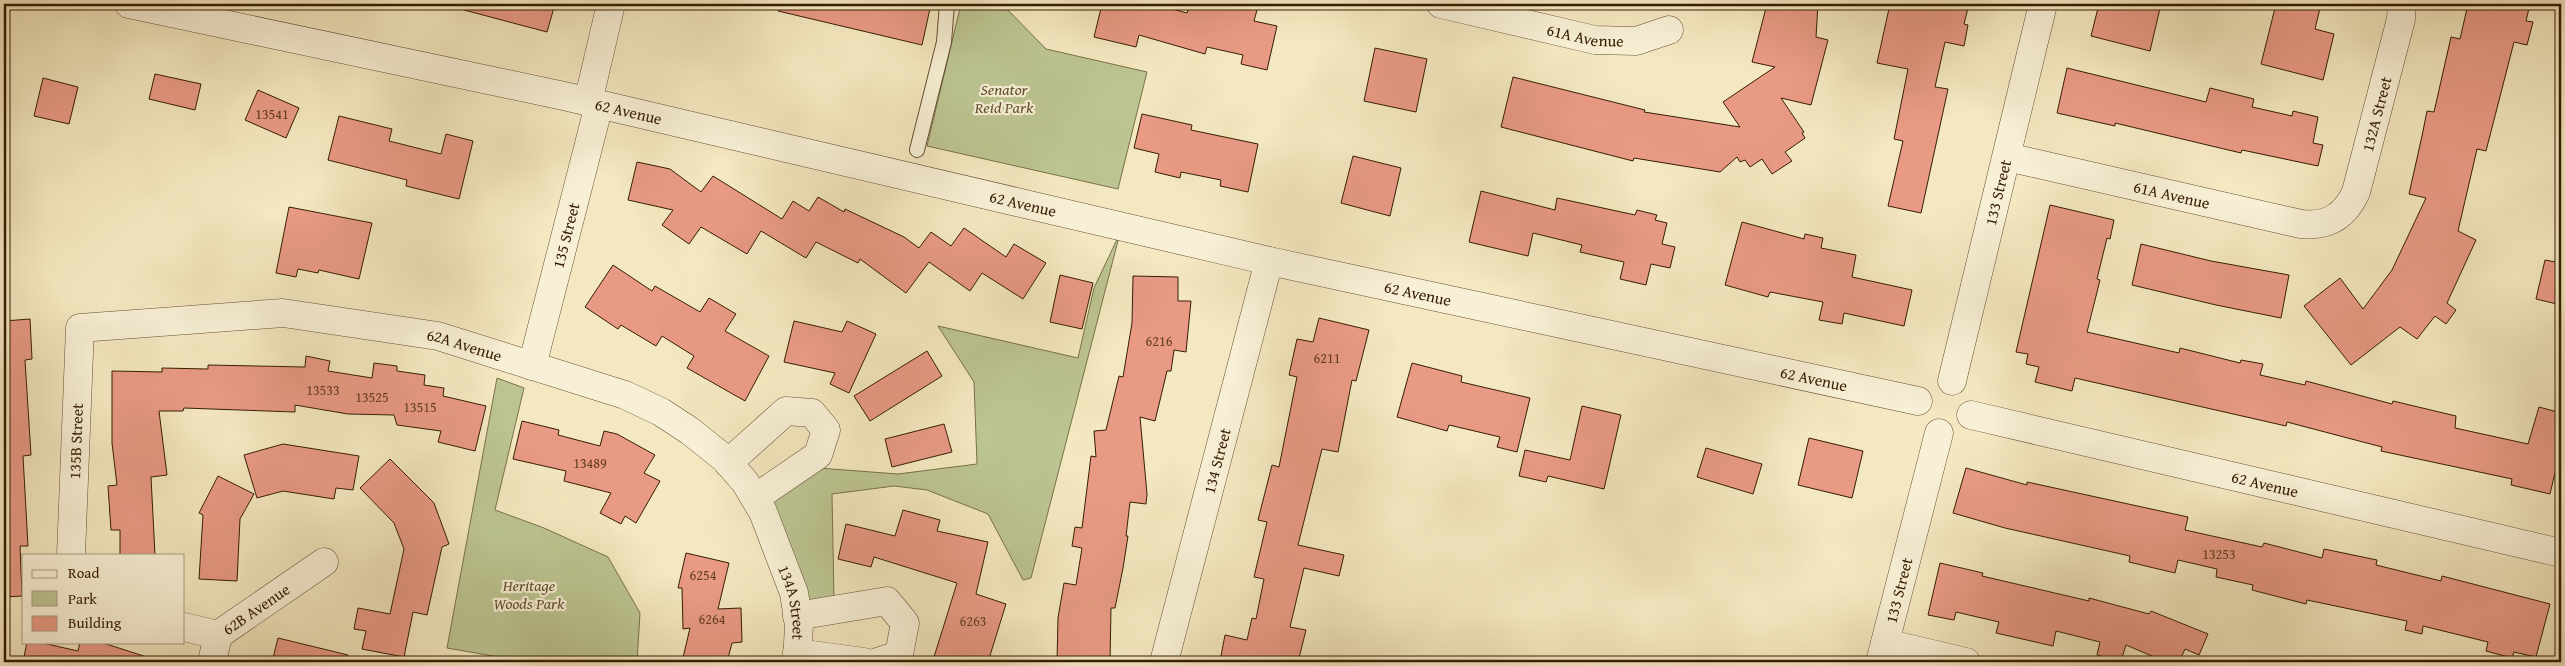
<svg xmlns="http://www.w3.org/2000/svg" width="2565" height="666" viewBox="0 0 2565 666" font-family="'Gentium Book Plus',serif">
<style>
.green{fill:#bcc592;stroke:#79704b}
.building{fill:#e99a85;stroke:#361c04}
.lines{fill:none;stroke-linecap:round;stroke-linejoin:round}
.service-casing{stroke:#664f33;stroke-width:16}
.minor-casing{stroke:#664f33;stroke-width:29}
.service{stroke:#f8f0d6;stroke-width:14}
.minor{stroke:#f8f0d6;stroke-width:28}
.labels{text-anchor:middle;stroke-width:4.5;stroke-linejoin:round;paint-order:stroke}
.number-label{font-size:14px;fill:#633c24}
.street-label{font-size:16px;fill:#361c04;stroke:#f8f0d6}
.park-label{font-size:16px;font-style:italic;fill:#5e4f2f;stroke:#f8f0d6}
</style>
<rect width="100%" height="100%" fill="#f4e8c0"/>
<filter id="stains"><feTurbulence type="fractalNoise" baseFrequency=".004" numOctaves="4"/><feColorMatrix values="0 0 0 0 .2 0 0 0 0 .09 0 0 0 0 .02 0 0 0 .5 -.17"/></filter>
<radialGradient id="worn" r=".72"><stop offset=".6" stop-color="#630" stop-opacity="0"/><stop offset="1" stop-color="#630" stop-opacity=".3"/></radialGradient>
<g class="green">
<polygon points="961,4 1002,4 1046,49 1147,72 1118,189 927,146"/>
<polygon points="1120,233 1031,578 1023,580 988,514 927,490 894,486 832,494 834,598 806,605 763,499 818,468 898,474 977,464 974,382 938,326 1078,358 1094,288"/>
<polygon points="497,378 524,388 495,510 544,528 608,557 640,613 637,662 527,662 447,648"/>
</g>
<g class="building">
<polygon points="465,4 555,4 547,32 464,10"/>
<polygon points="779,4 931,4 922,45 778,11"/>
<polygon points="1102,4 1154,4 1187,13 1190,4 1229,4 1257,10 1254,21 1277,26 1267,70 1241,64 1243,55 1207,47 1205,54 1139,35 1136,47 1094,37"/>
<polygon points="1767,4 1818,4 1816,37 1828,40 1811,105 1781,98 1804,132 1802,133 1805,138 1785,152 1792,161 1772,174 1762,159 1750,167 1745,160 1740,162 1737,157 1720,172 1634,158 1633,161 1501,127 1513,77 1645,110 1644,112 1740,127 1723,102 1775,67 1752,62"/>
<polygon points="1890,4 1969,4 1964,24 1968,25 1964,46 1945,42 1935,87 1948,89 1921,213 1888,206 1903,141 1894,139 1908,69 1877,63"/>
<polygon points="2099,4 2161,4 2150,51 2091,36"/>
<polygon points="2276,4 2321,4 2315,29 2334,34 2323,80 2261,64"/>
<polygon points="2468,4 2530,4 2526,21 2533,22 2527,45 2514,42 2486,151 2477,149 2458,231 2476,240 2447,303 2456,310 2446,324 2435,316 2417,339 2400,327 2351,365 2304,306 2340,278 2363,309 2392,270 2426,198 2409,194 2422,136 2427,111 2434,112 2451,37 2460,39"/>
<polygon points="1375,48 1427,59 1416,112 1364,101"/>
<polygon points="2067,68 2206,102 2210,88 2254,99 2252,107 2292,116 2293,111 2318,117 2313,143 2323,145 2318,166 2242,150 2241,153 2115,123 2115,126 2057,113"/>
<polygon points="155,74 201,84 195,110 149,99"/>
<polygon points="43,78 78,87 69,124 34,116"/>
<polygon points="258,90 299,108 286,138 245,120"/>
<polygon points="1142,114 1192,125 1191,130 1258,144 1248,192 1220,186 1221,180 1181,172 1180,178 1155,172 1159,154 1134,148"/>
<polygon points="339,116 392,129 389,141 441,154 446,134 473,141 459,199 406,186 407,180 328,160"/>
<polygon points="1353,156 1401,168 1390,216 1341,203"/>
<polygon points="637,162 670,169 701,192 713,176 782,219 793,201 809,211 818,197 844,212 845,209 904,237 919,248 931,232 951,246 964,228 1006,257 1014,244 1046,263 1023,299 982,273 970,291 929,262 906,293 860,259 858,263 816,242 806,258 761,231 747,254 701,227 689,244 662,225 673,210 628,200"/>
<polygon points="1481,191 1555,210 1557,198 1635,215 1637,210 1657,215 1655,220 1667,223 1662,244 1675,247 1670,268 1651,264 1646,285 1620,279 1624,262 1580,252 1582,245 1533,233 1528,256 1469,242"/>
<polygon points="2050,205 2114,220 2110,239 2107,238 2097,279 2100,280 2087,332 2179,353 2180,348 2240,363 2241,360 2263,364 2260,375 2305,385 2306,381 2392,404 2393,401 2456,416 2455,428 2528,444 2539,407 2561,413 2561,475 2555,473 2550,494 2511,485 2512,479 2381,451 2382,447 2287,422 2286,426 2075,378 2072,391 2035,382 2039,367 2026,364 2028,354 2016,352"/>
<polygon points="289,207 372,223 359,279 319,270 318,273 298,269 296,277 276,273"/>
<polygon points="1742,222 1804,239 1805,234 1823,238 1821,248 1856,255 1852,277 1912,290 1904,326 1844,313 1842,324 1819,320 1823,302 1770,292 1768,297 1725,285"/>
<polygon points="2141,244 2211,261 2289,275 2281,318 2216,305 2132,285"/>
<polygon points="2545,260 2561,263 2561,305 2536,299"/>
<polygon points="613,265 652,291 655,286 700,312 709,298 736,314 725,331 769,356 745,401 687,368 694,356 662,336 656,346 621,325 618,329 585,307"/>
<polygon points="1060,275 1093,283 1082,329 1050,322"/>
<polygon points="1133,276 1178,277 1178,301 1191,301 1186,352 1174,350 1171,371 1167,371 1155,421 1140,417 1147,494 1146,504 1130,502 1126,536 1128,536 1123,568 1115,608 1111,608 1110,662 1057,662 1058,618 1064,583 1076,585 1082,548 1072,546 1075,527 1082,528 1091,456 1096,457 1094,431 1106,430 1119,376 1123,377 1132,323"/>
<polygon points="1319,318 1369,330 1356,381 1352,380 1338,452 1322,449 1298,545 1344,555 1339,576 1304,568 1290,627 1306,630 1298,662 1248,662 1221,656 1225,635 1247,640 1252,618 1256,619 1264,579 1254,577 1267,522 1258,520 1272,465 1279,467 1297,377 1289,375 1297,339 1313,342"/>
<polygon points="30,319 32,359 25,360 31,455 23,456 28,546 20,546 22,596 4,597 4,321"/>
<polygon points="794,321 842,332 847,321 876,334 849,393 830,384 835,373 784,362"/>
<polygon points="927,351 942,376 870,421 854,396"/>
<polygon points="306,356 330,361 328,371 372,378 374,363 397,366 397,371 425,375 424,385 444,388 443,396 486,406 475,451 438,442 441,431 397,425 394,415 348,414 295,405 295,412 184,408 183,411 159,411 167,475 151,477 155,555 120,555 120,530 111,530 108,486 117,485 112,443 112,371 162,372 162,368 208,369 208,365 305,367"/>
<polygon points="1412,363 1462,376 1461,382 1530,398 1517,452 1497,447 1500,437 1449,425 1447,431 1397,417"/>
<polygon points="1582,406 1621,415 1604,489 1548,476 1546,482 1519,476 1525,450 1570,460"/>
<polygon points="522,421 559,430 558,435 600,446 604,431 617,434 655,455 644,473 660,481 636,523 625,516 621,524 600,513 611,493 564,481 566,471 513,459"/>
<polygon points="944,424 952,452 892,467 885,439"/>
<polygon points="1809,438 1863,451 1852,498 1798,485"/>
<polygon points="283,444 359,456 353,490 336,488 334,499 283,491 257,498 244,455"/>
<polygon points="1706,448 1762,464 1753,494 1697,477"/>
<polygon points="390,459 434,503 449,544 442,547 427,615 413,612 404,657 362,649 366,631 354,629 358,608 390,614 404,549 394,523 360,488"/>
<polygon points="1966,468 2027,485 2027,482 2188,517 2185,530 2262,547 2264,543 2322,558 2324,549 2377,560 2376,565 2441,581 2442,576 2550,604 2536,657 2514,652 2512,658 2486,651 2488,642 2423,626 2422,634 2405,630 2407,621 2307,600 2306,604 2252,590 2253,585 2216,577 2217,569 2178,560 2175,573 2129,562 2130,556 2005,528 1953,513"/>
<polygon points="218,476 254,494 240,519 237,581 199,579 203,515 199,513"/>
<polygon points="903,510 940,520 937,531 988,542 976,594 1006,604 988,662 950,662 934,657 957,583 874,557 871,567 838,559 846,524 895,536"/>
<polygon points="686,553 729,563 718,609 741,608 742,642 732,643 727,662 682,662 690,628 683,629 682,588 678,588"/>
<polygon points="1940,563 1983,573 1982,576 2089,601 2089,598 2149,614 2151,611 2208,634 2199,655 2185,649 2179,662 2166,662 2126,645 2121,661 2097,655 2100,642 2056,631 2053,646 1996,633 1999,622 1956,612 1954,620 1928,615"/>
<polygon points="278,638 348,655 347,662 272,662"/>
<polygon points="27,642 38,642 78,651 80,642 100,642 150,658 150,662 23,662"/>
</g>
<g class="lines">
<g class="service-casing">
<polyline id="service" points="917,150 944,42 947,4"/>
</g>
<g class="minor-casing">
<g id="minor">
<path id="s1" d="M129 4 564 96 1269 261 1918 401"/>
<path id="s2" d="M1441 4 1595 40 1636 41 1669 30"/>
<polyline points="588,102 611,4"/>
<path id="s3" d="M2007 157 2301 224C2328 227 2345 216 2356 192L2401 19 2402 4"/>
<path id="s4" d="M532 366 599 105"/>
<path id="s5" d="M1952 381 2043 4"/>
<path id="s6" d="M1971 415 2561 553"/>
<polyline points="728,463 786,411 812,413 826,430 818,455 755,498"/>
<path id="s7" d="M71 555 80 328 283 313 438 336 625 395 661 412 690 431 725 459 745 482 763 512 794 593 799 625 797 662"/>
<polyline points="797,616 887,601 905,623 899,655 877,662"/>
<path id="s8" d="M184 627 218 635 324 562"/>
<polyline points="1885,643 1966,662"/>
<polyline points="797,653 864,662"/>
<polyline points="212,662 218,635"/>
<path id="s9" d="M1164 662 1269 261"/>
<path id="s10" d="M1880 662 1939 433"/>
</g>
</g>
<use href="#service" class="service"/>
<use href="#minor" class="minor"/>
</g>
<g class="labels">
<g class="number-label">
<text x="272" y="119">13541</text>
<text x="1159" y="346">6216</text>
<text x="1327" y="363">6211</text>
<text x="323" y="395">13533</text>
<text x="372" y="402">13525</text>
<text x="420" y="412">13515</text>
<text x="590" y="468">13489</text>
<text x="2219" y="559">13253</text>
<text x="703" y="580">6254</text>
<text x="712" y="624">6264</text>
<text x="973" y="626">6263</text>
</g>
<g class="street-label">
<text dy="6" stroke="none"><textPath href="#s2" startOffset="148">61A Avenue</textPath></text>
<text dy="6" stroke="none"><textPath href="#s1" startOffset="511">62 Avenue</textPath></text>
<text dy="6" stroke="none"><textPath href="#s3" startOffset="451">132A Street</textPath></text>
<text dy="6" stroke="none"><textPath href="#s5" startOffset="194">133 Street</textPath></text>
<text dy="6" stroke="none"><textPath href="#s3" startOffset="169">61A Avenue</textPath></text>
<text dy="6" stroke="none"><textPath href="#s1" startOffset="916">62 Avenue</textPath></text>
<text dy="6" stroke="none"><textPath href="#s4" startOffset="135">135 Street</textPath></text>
<text dy="6" stroke="none"><textPath href="#s1" startOffset="1321">62 Avenue</textPath></text>
<text dy="6" stroke="none"><textPath href="#s7" startOffset="615">62A Avenue</textPath></text>
<text dy="6" stroke="none"><textPath href="#s1" startOffset="1726">62 Avenue</textPath></text>
<text dy="6" stroke="none"><textPath href="#s7" startOffset="114">135B Street</textPath></text>
<text dy="6" stroke="none"><textPath href="#s9" startOffset="208">134 Street</textPath></text>
<text dy="6" stroke="none"><textPath href="#s6" startOffset="302">62 Avenue</textPath></text>
<text dy="6" stroke="none"><textPath href="#s10" startOffset="74">133 Street</textPath></text>
<text dy="6" stroke="none"><textPath href="#s7" startOffset="1064">134A Street</textPath></text>
<text dy="6" stroke="none"><textPath href="#s8" startOffset="81">62B Avenue</textPath></text>
</g>
<g class="park-label">
<text x="1004" y="95">Senator<tspan x="1004" dy="18">Reid Park</tspan></text>
<text x="529" y="591">Heritage<tspan x="529" dy="18">Woods Park</tspan></text>
</g>
</g>
<rect width="2565" height="666" fill="none" stroke="#f4e8c0" stroke-width="20"/>
<rect x="5" y="5" width="2555" height="656" fill="none" stroke="#361c04" stroke-width="2.5"/>
<rect x="10" y="10" width="2545" height="646" fill="none" stroke="#361c04"/>
<rect x="22" y="554" width="162" height="90" fill="#f8f0d6" stroke="#aa9b82"/>
<rect x="32" y="570" width="25" height="8" fill="#f8f0d6" stroke="#aa9b82"/>
<text x="68" y="578" font-size="15" fill="#361c04">Road</text>
<rect x="32" y="591" width="25" height="15" fill="#bcc592" stroke="#aa9b82"/>
<text x="68" y="604" font-size="15" fill="#361c04">Park</text>
<rect x="32" y="616" width="25" height="15" fill="#e99a85" stroke="#aa9b82"/>
<text x="68" y="628" font-size="15" fill="#361c04">Building</text>
<rect width="100%" height="100%" filter="url(#stains)"/>
<rect width="100%" height="100%" fill="url(#worn)"/>
</svg>
